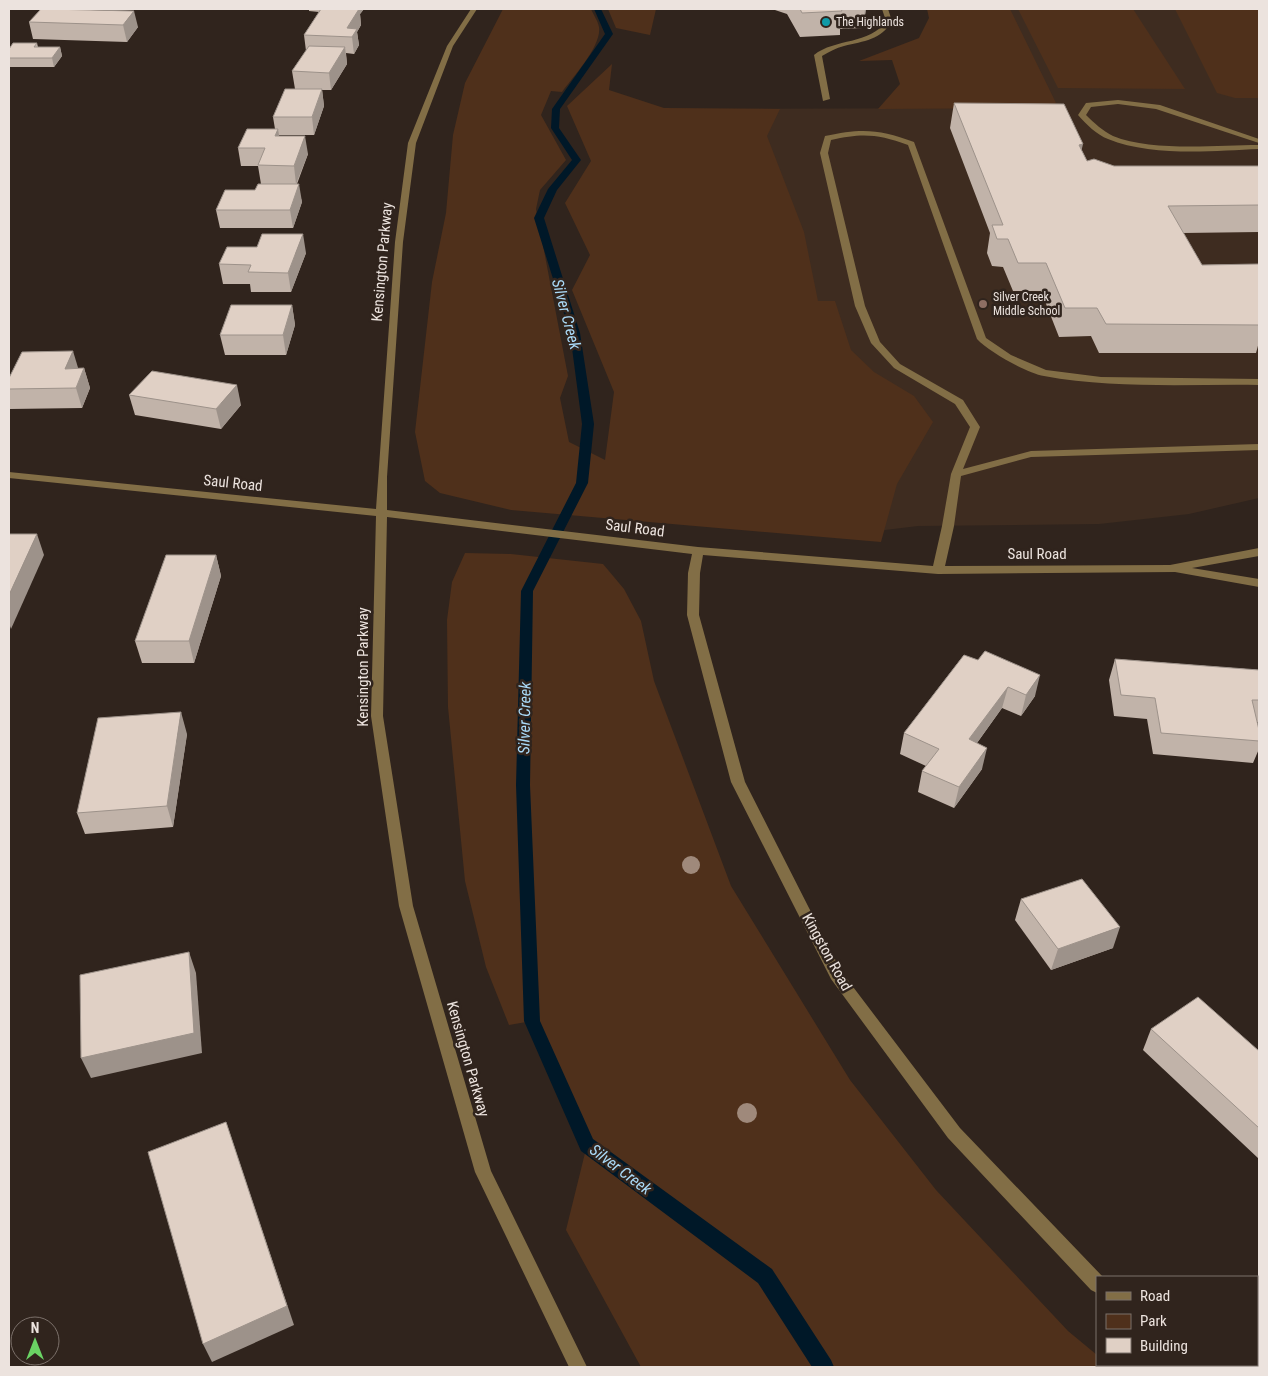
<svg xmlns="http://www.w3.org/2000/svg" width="1268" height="1376" viewBox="0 0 1268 1376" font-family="'Roboto Condensed',sans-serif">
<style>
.built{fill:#3e2c20}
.green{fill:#4f301b}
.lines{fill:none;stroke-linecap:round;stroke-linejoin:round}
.stream{fill:#001828;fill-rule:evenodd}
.minor{fill:#826e46;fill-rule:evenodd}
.tree{fill:#9f897b}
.wall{fill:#c1b3a9}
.shaded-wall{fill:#9d928a}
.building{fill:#e0d0c5;stroke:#9d928a}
.culture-dot{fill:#0f9aa8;stroke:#30241d;stroke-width:2}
.education-dot{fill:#8d6e63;stroke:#30241d;stroke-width:2}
.labels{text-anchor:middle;stroke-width:5;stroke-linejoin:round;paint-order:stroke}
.far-poi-label{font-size:12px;fill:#ece3de;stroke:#30241d;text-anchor:start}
.street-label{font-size:15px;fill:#ece3de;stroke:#30241d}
.water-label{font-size:16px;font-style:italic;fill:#aadaf8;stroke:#30241d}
</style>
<rect width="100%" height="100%" fill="#30241d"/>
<polygon class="built" points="1002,9 1259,9 1259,498 1189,514 1099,524 918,526 885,530 701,522 712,109 1043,108"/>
<g class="green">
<path d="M503 9H591C593 14 598 21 599 27 602 46 573 77 562 92L551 91 541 115 566 160 540 190 536 209 568 376 560 398 569 442 605 460 614 392 572 290 590 255 565 203 591 161 567 106 612 64 609 90 664 108 780 109 767 136 804 232 818 301H835L851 350 874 372 914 396 933 422 897 484 881 542 511 510 440 493 425 481 415 432 432 282 446 213 453 135 465 83Z"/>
<polygon points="608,9 656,9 650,35 616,28"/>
<polygon points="927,9 1010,9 1056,103 1044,108 878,109 900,84 892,60 859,61 919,38 929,18"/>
<polygon points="1018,9 1133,9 1185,89 1058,88"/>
<polygon points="1175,9 1259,9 1259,98 1235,98 1217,93"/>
<polygon points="465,553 511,554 603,564 624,589 641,621 654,681 731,886 850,1080 936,1190 1068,1331 1097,1355 1097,1365 1108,1365 1111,1367 641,1367 566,1230 587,1145 532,1021 509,1025 486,967 465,881 448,707 447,620 452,582"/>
</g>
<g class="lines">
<polygon class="stream" points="594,9 601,9 613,34 560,109 559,128 581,160 557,190 544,218 580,333 594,424 588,483 533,591 530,785 540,1021 593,1139 772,1269 831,1360 834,1367 812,1367 758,1283 581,1151 524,1021 516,785 521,591 576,483 582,424 570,333 534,218 548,189 572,160 551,128 552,109 605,34"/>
<g class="minor">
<path d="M471 9H477L453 46 416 143 403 242 387 477V510L698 547 933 566 942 526 951 474 970 427 955 404 894 368 871 343 855 306 820 153 825 136C861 128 880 129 914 142L986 338 1011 355 1046 370 1101 377 1259 379V385C1189 384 1113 389 1044 376 1027 373 989 352 977 339L908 145C878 134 862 133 831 140L828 153 865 306 880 342 900 364 963 400 980 427 963 469 1031 451 1259 444V450L1031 457 961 476 954 526 945 566 1170 565 1259 548V556L1192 568 1259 579V587L1175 572 938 574 703 555 700 573 699 615 745 782 841 971 960 1128 1103 1277H1097V1293L1091 1290 948 1138 831 979 731 782 687 615 688 573 692 554 387 517 383 716 413 906 491 1171 587 1367H569L475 1172 399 906 371 716 376 516 9 478V472L376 509 395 242 408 143 447 46Z"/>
<path d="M882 9H888L892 21C881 40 864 41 844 46 836 48 829 52 822 56L830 99 823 101 814 55C835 38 870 45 886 21Z"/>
<path d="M1118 100 1160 105 1259 139V143L1156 109 1118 104 1091 107 1086 115C1094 123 1103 131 1113 136 1152 152 1217 145 1259 145V149C1213 151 1152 157 1108 139 1097 135 1086 124 1078 115L1086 103Z"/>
<polygon points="1165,1365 1184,1365 1185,1367 1166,1367"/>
</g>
</g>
<g class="tree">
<circle cx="691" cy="865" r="9"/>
<circle cx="747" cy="1113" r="10"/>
</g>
<g class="wall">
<polygon points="65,9 110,9 89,10 138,27 127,42 33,39 29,22"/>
<polygon points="309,9 364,9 360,14 361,25 357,32 359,45 354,54 346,53 347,64 331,90 322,90 324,106 314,135 279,135 279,136 308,154 297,184 302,202 293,228 220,228 216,210 255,190 261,184 258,166 241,166 238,148 275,129 273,117 295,89 292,71 306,51 304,35 319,12 309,11"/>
<polygon points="772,9 866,9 863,28 840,29 840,35 800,37 787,14"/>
<polygon points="37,43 38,47 60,47 62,56 54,67 9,67 9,49"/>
<polygon points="954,103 1082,151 1087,161 1114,166 1259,166 1259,232 1183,233 1202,265 1259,264 1259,342 1256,353 1099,353 1091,336 1059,337 1041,291 1013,291 1003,267 992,266 987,253 990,233 950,128"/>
<polygon points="306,253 291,292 251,292 250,284 223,284 219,264"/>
<polygon points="292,305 295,325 286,355 225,355 220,335"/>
<polygon points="78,368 84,368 90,388 82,408 10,409 9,405 9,378"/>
<polygon points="129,395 241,405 221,429 135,415"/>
<polygon points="216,555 221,576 194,663 142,663 135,641"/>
<polygon points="964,655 1035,696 1021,716 1002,708 977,743 982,769 954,808 918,792 922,771 926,766 900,754 904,733"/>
<polygon points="1115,659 1259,670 1259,722 1257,722 1259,730 1259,749 1253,763 1153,754 1147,719 1114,716 1109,680"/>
<polygon points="187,734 173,827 85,834 77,813"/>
<polygon points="1021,899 1113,948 1051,970 1015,920"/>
<polygon points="1151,1029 1259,1051 1259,1159 1143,1050"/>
</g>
<g class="shaded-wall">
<polygon points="359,9 364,9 360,14 361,25 357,32 359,45 354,54 352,37 347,28"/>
<polygon points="865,9 866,9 863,28"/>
<polygon points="134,11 138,27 127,42 123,25"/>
<polygon points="60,47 62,56 54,67 52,58"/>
<polygon points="345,47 347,64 331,90 329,73"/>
<polygon points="322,89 324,106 314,135 312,117"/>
<polygon points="278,129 281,147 275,136"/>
<polygon points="305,136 308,154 296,184 294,166"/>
<polygon points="1083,144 1077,170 1079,145"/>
<polygon points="299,184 302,202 293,228 290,210"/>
<polygon points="303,234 306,253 291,292 288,273"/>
<polygon points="292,305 295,325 286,355 283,335"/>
<polygon points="73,351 79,371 71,389 65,369"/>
<polygon points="84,368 90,388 82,408 76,388"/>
<polygon points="237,385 241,405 221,429 216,409"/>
<polygon points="37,534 44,555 11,629 9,623 9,595"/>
<polygon points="216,555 221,576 194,663 189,641"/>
<polygon points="1040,675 1035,696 1021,716 1026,695"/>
<polygon points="1008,687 1002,708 964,761 969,739"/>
<polygon points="181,712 187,734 173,827 167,806"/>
<polygon points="987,748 982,769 954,808 959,787"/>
<polygon points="1120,927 1113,948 1051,970 1058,949"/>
<polygon points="189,952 196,973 202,1053 91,1078 81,1058"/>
<polygon points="226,1122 294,1325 212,1362 203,1344"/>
</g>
<g class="building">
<polygon points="41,9 47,9 134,11 123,25 29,22"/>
<polygon points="321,9 359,9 347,28 357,29 352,37 304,35"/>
<polygon points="800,9 841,9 842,11 802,13"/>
<polygon points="13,43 37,43 34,47 60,47 52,58 9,58 9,49"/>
<polygon points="309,46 345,47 329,73 292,71"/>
<polygon points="285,89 322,89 312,117 273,117"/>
<polygon points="954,103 1064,104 1083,144 1079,145 1087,161 1094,159 1114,166 1259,166 1259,205 1168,206 1202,265 1259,264 1259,314 1258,314 1259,315 1259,325 1106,324 1097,308 1065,308 1046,263 1018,263 1008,239 997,239 992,225 1003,225"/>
<polygon points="247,129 278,129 275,136 305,136 294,166 258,165 265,148 238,148"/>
<polygon points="258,184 299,184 290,210 216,210 225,190 255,190"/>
<polygon points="262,234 303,234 288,273 248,272 251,265 219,264 227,247 257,247"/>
<polygon points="231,305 292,305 283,335 220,335"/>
<polygon points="73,351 65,369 84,368 76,388 9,389 9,378 22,352"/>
<polygon points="152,371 237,385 216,409 129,395"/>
<polygon points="9,534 37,534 9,595"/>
<polygon points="166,555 216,555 189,641 135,641"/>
<polygon points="985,651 1040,675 1026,695 1008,687 969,739 987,748 959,787 922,771 939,749 904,733 964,655 978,660"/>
<polygon points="1115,659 1259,670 1259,700 1252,700 1259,730 1259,741 1161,733 1155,698 1121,695"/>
<polygon points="181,712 167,806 77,813 98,718"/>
<polygon points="1082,879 1120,927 1058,949 1021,899"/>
<polygon points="189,952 194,1033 81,1058 80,975"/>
<polygon points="1198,997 1259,1051 1259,1128 1151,1029"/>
<polygon points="226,1122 287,1306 203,1344 148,1152"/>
</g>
<circle class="culture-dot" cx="826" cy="22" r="5"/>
<circle class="education-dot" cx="983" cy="304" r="5"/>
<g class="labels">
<g class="far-poi-label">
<text x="836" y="26">The Highlands</text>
<text x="993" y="301">Silver Creek<tspan x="993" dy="14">Middle School</tspan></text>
</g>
<g class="street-label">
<text transform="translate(382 262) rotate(-85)" y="5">Kensington Parkway</text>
<text transform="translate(233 483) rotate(6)" y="5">Saul Road</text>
<text transform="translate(635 528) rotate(7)" y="5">Saul Road</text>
<text x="1037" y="559">Saul Road</text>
<text transform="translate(363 667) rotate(-90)" y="5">Kensington Parkway</text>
<text transform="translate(827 952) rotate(61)" y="5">Kingston Road</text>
<text transform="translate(468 1059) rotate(74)" y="5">Kensington Parkway</text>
</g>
<g class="water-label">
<text transform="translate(567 314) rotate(75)" y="6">Silver Creek</text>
<text transform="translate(524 718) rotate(-89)" y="6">Silver Creek</text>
<text transform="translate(621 1169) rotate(37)" y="6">Silver Creek</text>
</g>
</g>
<rect width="1268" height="1376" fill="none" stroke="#ece3de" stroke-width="20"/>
<rect x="1096" y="1276" width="162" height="90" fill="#30241d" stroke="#7b706a"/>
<rect x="1106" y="1292" width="25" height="8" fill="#826e46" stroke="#7b706a"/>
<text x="1140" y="1301" font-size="15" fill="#ece3de">Road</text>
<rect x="1106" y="1314" width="25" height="15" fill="#4f301b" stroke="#7b706a"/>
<text x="1140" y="1326" font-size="15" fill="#ece3de">Park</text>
<rect x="1106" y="1338" width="25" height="15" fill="#e0d0c5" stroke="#7b706a"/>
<text x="1140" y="1351" font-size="15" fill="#ece3de">Building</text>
<g transform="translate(35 1341)"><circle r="24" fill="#30241d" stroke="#7b706a"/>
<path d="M0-4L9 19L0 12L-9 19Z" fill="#6ad364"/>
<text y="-8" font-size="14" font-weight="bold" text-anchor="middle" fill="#ece3de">N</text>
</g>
</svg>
